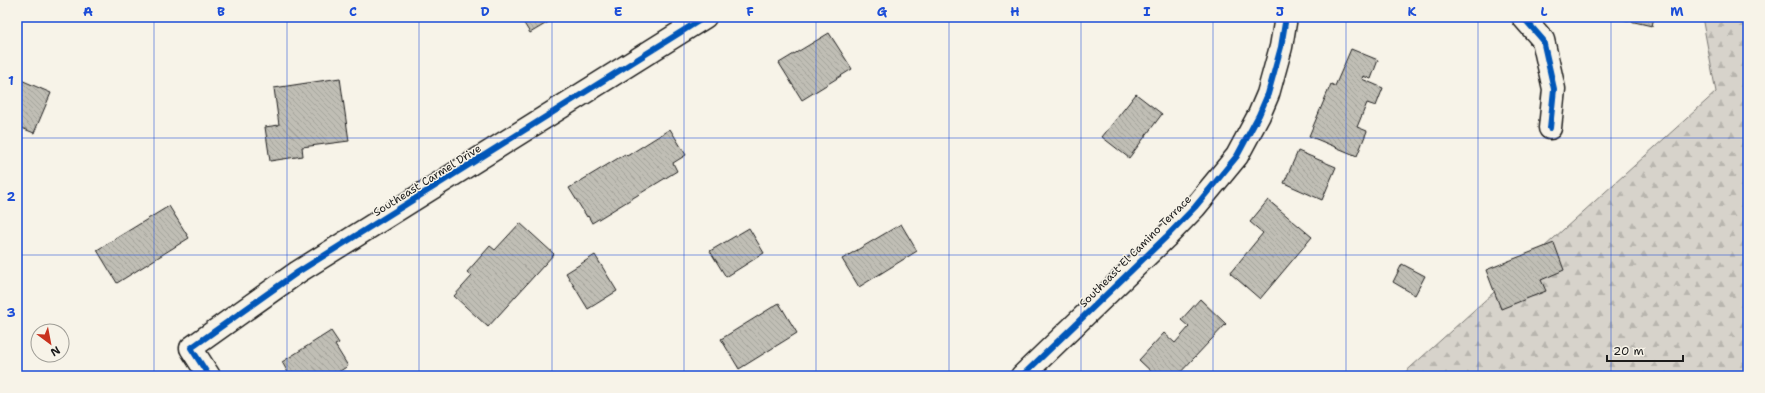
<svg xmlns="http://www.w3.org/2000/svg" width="1765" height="393" viewBox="0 0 1765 393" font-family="'Shantell Sans',sans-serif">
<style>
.forest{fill:url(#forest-firs);stroke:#7a7874}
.building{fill:url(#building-back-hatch);stroke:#1c1c1c}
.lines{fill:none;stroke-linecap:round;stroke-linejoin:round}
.street-casing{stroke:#1c1c1c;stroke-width:25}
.street{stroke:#f7f3e8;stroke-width:22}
.cycleway-casing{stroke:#f7f3e8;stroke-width:8}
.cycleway{stroke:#0057b8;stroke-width:6}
.grid{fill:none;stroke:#1d4ed8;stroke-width:1;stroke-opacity:0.55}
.labels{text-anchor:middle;stroke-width:3;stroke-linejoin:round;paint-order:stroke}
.street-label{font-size:11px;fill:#1c1c1c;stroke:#f7f3e8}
.neatline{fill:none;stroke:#1d4ed8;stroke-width:1.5}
.grid-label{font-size:13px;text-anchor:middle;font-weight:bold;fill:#1d4ed8}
</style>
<defs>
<pattern id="forest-firs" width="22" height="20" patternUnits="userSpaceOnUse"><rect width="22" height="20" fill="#d7d3cb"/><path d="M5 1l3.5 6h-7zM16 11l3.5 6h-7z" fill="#b8b5ae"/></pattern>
<pattern id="building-back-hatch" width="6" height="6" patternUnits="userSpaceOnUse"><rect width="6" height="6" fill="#c0beb5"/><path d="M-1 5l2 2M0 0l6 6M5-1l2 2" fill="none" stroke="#a4a39b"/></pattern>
</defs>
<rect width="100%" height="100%" fill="#f7f3e8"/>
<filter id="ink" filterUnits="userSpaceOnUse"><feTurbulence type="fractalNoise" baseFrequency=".025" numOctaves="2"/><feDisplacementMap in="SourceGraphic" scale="8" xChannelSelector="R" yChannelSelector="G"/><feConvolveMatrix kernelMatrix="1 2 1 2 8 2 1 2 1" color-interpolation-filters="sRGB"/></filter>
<g filter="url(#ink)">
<polygon class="forest" points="1702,17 1748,17 1748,376 1401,376 1716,92"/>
<g class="building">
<polygon points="520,17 557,17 530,33"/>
<polygon points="1622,17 1654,17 1652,26 1621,19"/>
<polygon points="829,33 852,69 802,100 779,63"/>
<polygon points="1351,49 1378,60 1371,79 1363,76 1362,79 1383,88 1376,106 1367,103 1357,127 1367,131 1357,156 1309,136 1331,84 1335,86"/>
<polygon points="340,78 349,141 302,147 303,156 270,161 265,127 279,125 274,88"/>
<polygon points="21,80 51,93 34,133 17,126 17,90"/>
<polygon points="1136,94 1162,114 1129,158 1102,137"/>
<polygon points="670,129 686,155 673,163 677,171 592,223 588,216 587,217 569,188 625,154 627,156"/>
<polygon points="1298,151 1336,167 1322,200 1284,183"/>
<polygon points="1268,200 1312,237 1260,299 1230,273 1263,233 1250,222"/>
<polygon points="169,206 189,238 117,283 97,250"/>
<polygon points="520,223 554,254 488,327 454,296 472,276 467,272 490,246 495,250"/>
<polygon points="901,224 917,251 859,287 842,259"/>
<polygon points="749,228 764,253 726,277 710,251"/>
<polygon points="1554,243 1564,270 1541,280 1546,291 1501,309 1486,270"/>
<polygon points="595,255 617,291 588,309 566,273"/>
<polygon points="1402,264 1425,276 1415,295 1393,282"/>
<polygon points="1200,299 1226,324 1177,376 1156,376 1139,360 1164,333 1175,343 1189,327 1181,320"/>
<polygon points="779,303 797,333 739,369 721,339"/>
<polygon points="331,331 339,343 335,345 348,366 332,376 290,376 282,362"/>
</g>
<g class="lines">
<g class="street-casing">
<g id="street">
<polyline points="1523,17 1543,40 1554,89 1550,128"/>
<polyline points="209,376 191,348 298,272 705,17"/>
<polyline points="1022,376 1166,237 1195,207 1237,156 1259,115 1268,94 1281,47 1286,17"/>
</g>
</g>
<use href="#street" class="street"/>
<g class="cycleway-casing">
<g id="cycleway">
<polyline points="1523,17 1543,40 1554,89 1550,128"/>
<polyline points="209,376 191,348 298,272 705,17"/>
<polyline points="1022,376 1166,237 1195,207 1237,156 1259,115 1268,94 1281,47 1286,17"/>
</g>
</g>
<use href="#cycleway" class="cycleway"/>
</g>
</g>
<path class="grid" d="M154 17V376M287 17V376M419 17V376M552 17V376M684 17V376M816 17V376M949 17V376M1081 17V376M1213 17V376M1346 17V376M1478 17V376M1611 17V376M17 138H1748M17 255H1748"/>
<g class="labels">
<g class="street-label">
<text transform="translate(427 180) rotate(-32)" y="4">Southeast Carmel Drive</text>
<text transform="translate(1135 251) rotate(-45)" y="4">Southeast El Camino Terrace</text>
</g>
</g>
<rect width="1765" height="393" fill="none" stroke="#f7f3e8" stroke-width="44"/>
<g transform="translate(50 343) rotate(148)"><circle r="19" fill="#f7f3e8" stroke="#9f9d96"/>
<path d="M0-3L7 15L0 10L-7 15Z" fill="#c8321e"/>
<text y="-6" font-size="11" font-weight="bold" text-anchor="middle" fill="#1c1c1c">N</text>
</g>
<path d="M1607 355v6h76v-6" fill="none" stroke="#1c1c1c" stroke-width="2"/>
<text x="1613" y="355" font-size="12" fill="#1c1c1c" stroke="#f7f3e8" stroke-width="3" paint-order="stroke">20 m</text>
<rect x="22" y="22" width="1721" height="349" class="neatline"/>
<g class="grid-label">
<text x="88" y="16">A</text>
<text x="221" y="16">B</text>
<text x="353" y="16">C</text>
<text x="485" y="16">D</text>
<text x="618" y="16">E</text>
<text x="750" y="16">F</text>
<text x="882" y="16">G</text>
<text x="1015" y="16">H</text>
<text x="1147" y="16">I</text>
<text x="1280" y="16">J</text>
<text x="1412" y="16">K</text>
<text x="1544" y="16">L</text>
<text x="1677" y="16">M</text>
<text x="11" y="85">1</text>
<text x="11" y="201">2</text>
<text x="11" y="317">3</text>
</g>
</svg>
